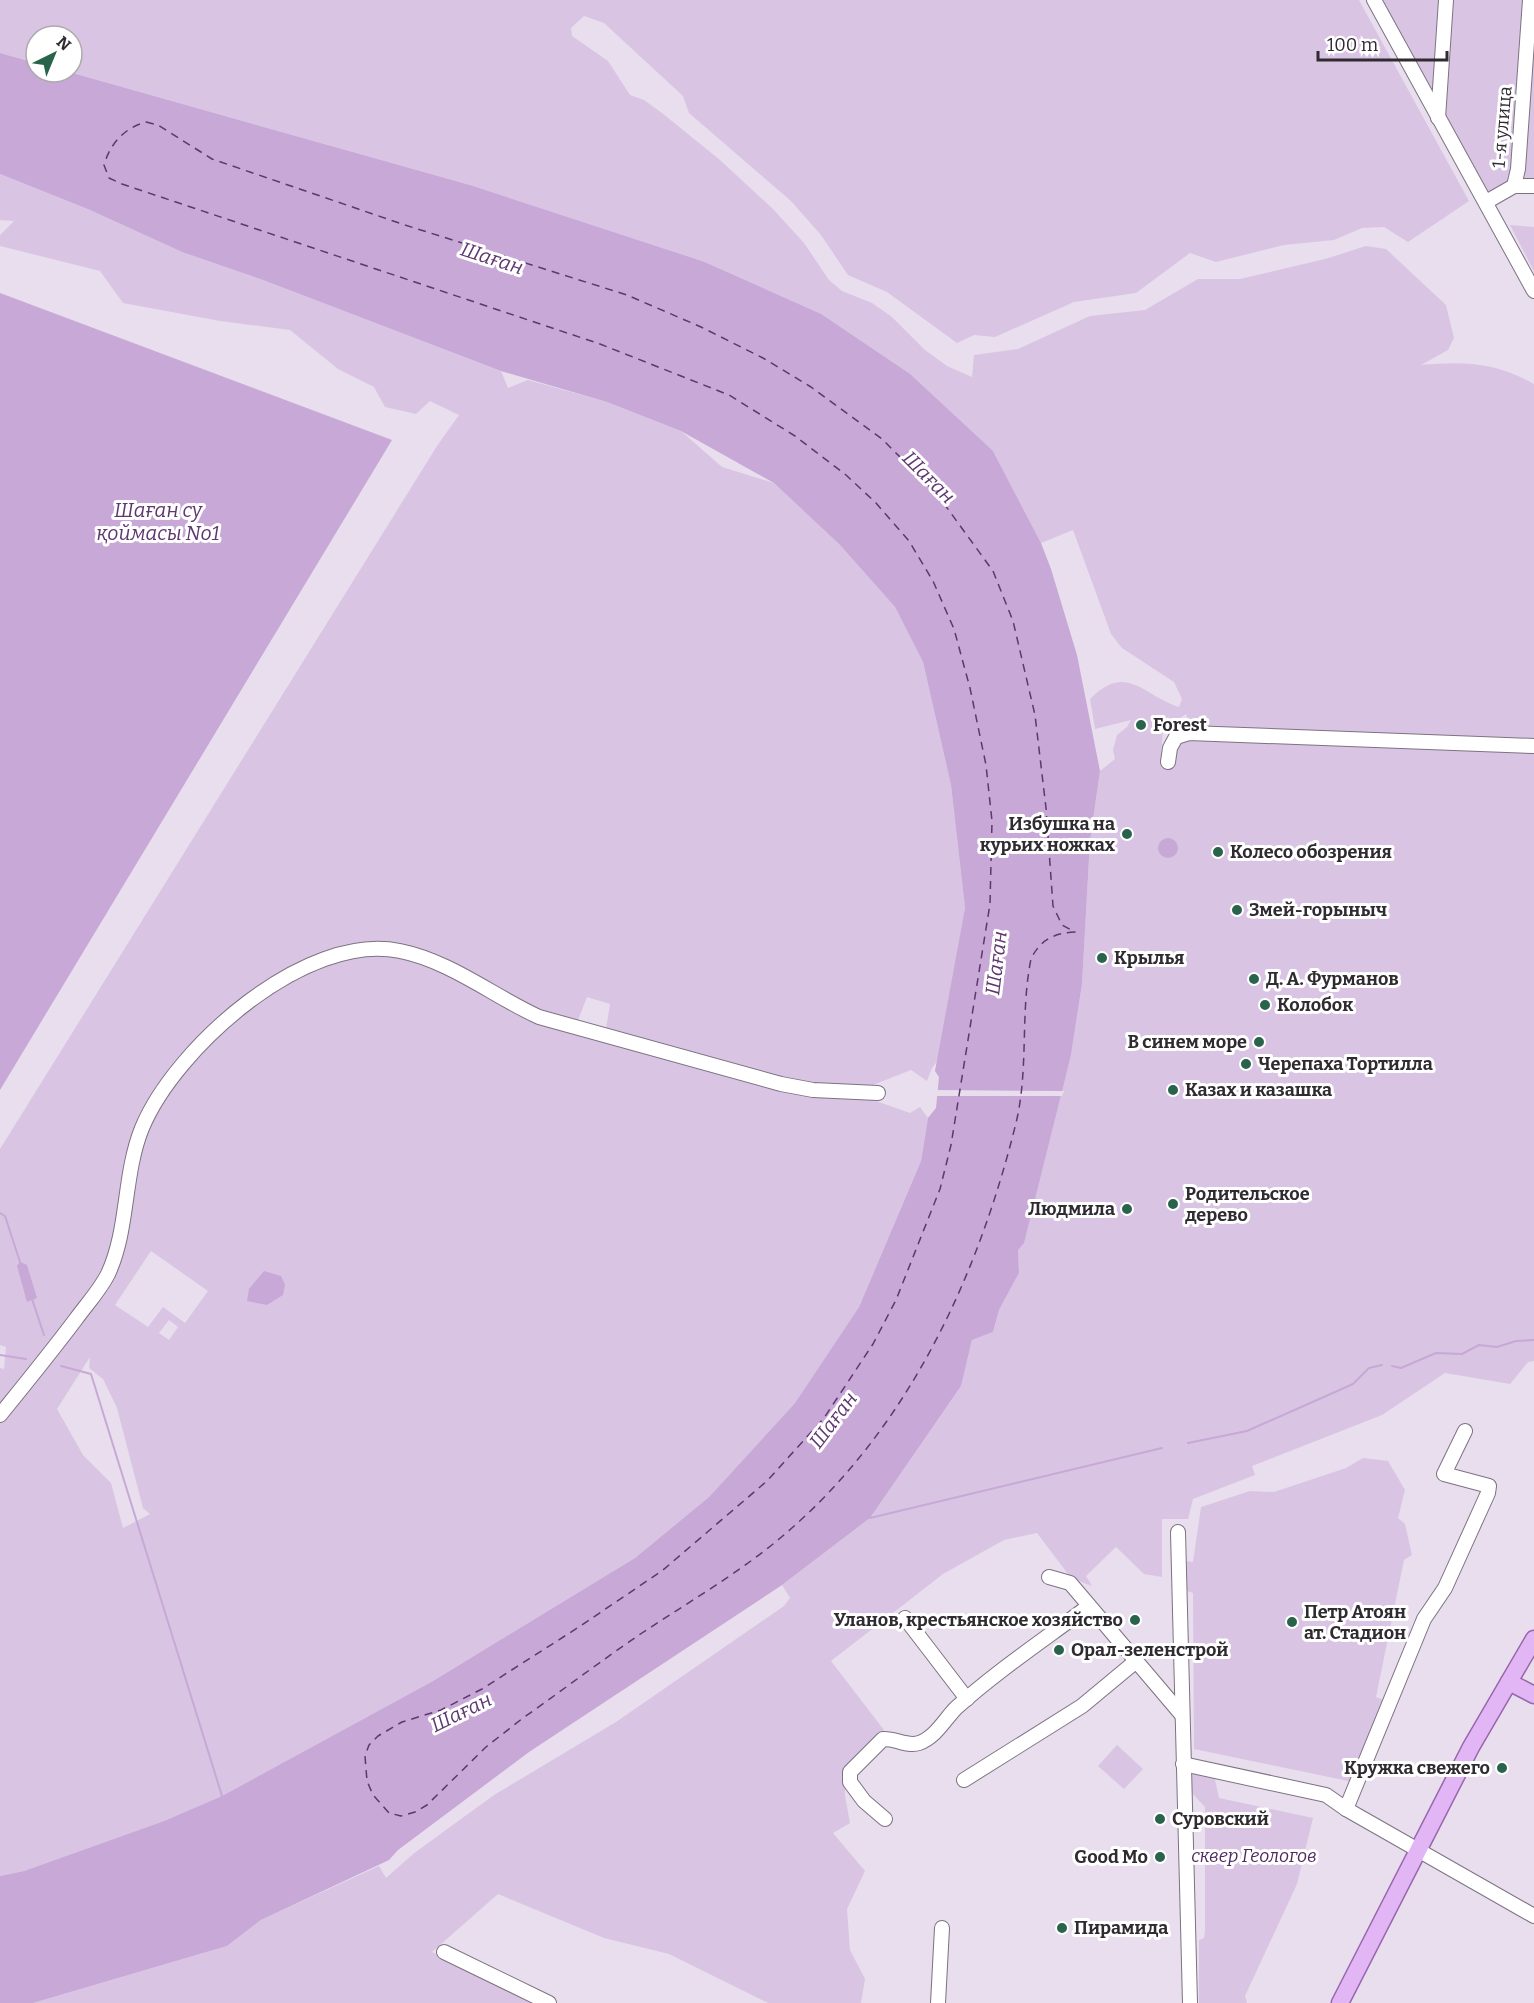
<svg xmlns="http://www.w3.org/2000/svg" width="1534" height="2003" viewBox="0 0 1534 2003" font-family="Bitter,serif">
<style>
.green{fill:#d9c5e3;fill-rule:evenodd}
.water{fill:#c7a8d6}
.pier{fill:#e8deed}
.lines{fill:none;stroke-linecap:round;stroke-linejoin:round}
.stream{stroke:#c7a8d6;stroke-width:2}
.ferry{stroke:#5e376f;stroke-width:1.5;stroke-dasharray:8 6;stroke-linecap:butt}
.minor-casing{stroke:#7c7381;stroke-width:16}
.major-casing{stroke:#9766ac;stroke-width:19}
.minor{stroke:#fff;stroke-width:14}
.major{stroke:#e2b6f5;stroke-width:16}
.poi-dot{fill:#29634c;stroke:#fff;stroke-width:2}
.labels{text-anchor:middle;stroke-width:6;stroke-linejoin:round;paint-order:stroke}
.street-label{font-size:18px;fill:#2f2b30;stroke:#fff}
.poi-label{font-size:18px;font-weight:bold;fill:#2f2b30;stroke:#fff;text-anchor:start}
.park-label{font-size:18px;font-style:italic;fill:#4f285f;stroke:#fff}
.water-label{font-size:20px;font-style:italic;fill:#5e376f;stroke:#fff}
</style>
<rect width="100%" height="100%" fill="#e8deed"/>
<g class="green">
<path d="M0 0H1359L1469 201 1408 242 1384 227 1362 228 1334 240 1284 245 1216 262 1190 253 1136 293 1074 302 995 337 974 335 957 343 887 292 848 275 821 235 791 201 689 113 683 96 604 23 584 16 571 28 572 36 608 61 630 95 644 100 662 113 720 160 773 209 804 243 829 280 842 291 872 303 892 317 925 350 947 366 972 377 974 355 1018 349 1090 316 1145 310 1198 279H1240L1325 259 1366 246 1386 249 1446 305 1454 338 1448 350 1421 365C1463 361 1496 362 1534 384V1361L1528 1362 1510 1384 1445 1373 1382 1415 1252 1466 1255 1475 1193 1499 1188 1519H1162V1577L1144 1574 1116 1547 1086 1576 1092 1586 1071 1578 1037 1533 1004 1540 943 1574 831 1661 884 1730 845 1769V1796L850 1823 833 1833 865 1871 847 1909 850 1950 865 1979 861 2003H768L669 1954 604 1938 498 1894 432 1952 536 2003H33L227 1946 261 1920 379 1866 386 1878 413 1854 494 1795 616 1722 784 1606 790 1598 782 1585 870 1518 961 1386 972 1340 993 1332 999 1310 1019 1273 1018 1250 1071 1055 1082 984 1090 841 1100 771 1115 759 1113 750 1117 735 1127 727 1131 720 1095 729 1090 699C1127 662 1142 695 1179 707L1182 699 1174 682 1122 648 1111 634 1073 530 1041 543 993 451 702 261 470 185 69 72H72V36H36V63L0 53ZM1186 714 1191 734 1178 739 1174 749 1176 756 1161 757 1163 728 1180 727 1179 719Z"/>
<polygon points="1374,0 1534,0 1534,186 1486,202"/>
<path d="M0 174 90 210 182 252 263 280 501 371 508 388 528 380 607 402 681 431 722 467 774 483 840 545 895 607 923 662 951 785 965 908 938 1060 932 1068 927 1081 911 1070 873 1085V1100L910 1113 920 1107 928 1118 921 1161 859 1307 795 1403 709 1497 635 1558 433 1681 222 1796 164 1821 24 1871 0 1876V1368L4 1369 6 1347 0 1345V1149L437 446 459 415 430 401 416 414 385 407 374 387 338 369 290 330 220 321 123 303 100 271 0 246V235L14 221 0 220ZM587 997 610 1004 605 1035 575 1028ZM151 1251 208 1291 185 1323 163 1307 148 1327 115 1305ZM169 1320 178 1327 169 1340 159 1333ZM90 1357 89 1368 103 1379 117 1408 143 1508 150 1514 123 1528 111 1483 83 1455 57 1409Z"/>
<polygon points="1510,225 1534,227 1534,271"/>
<polygon points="1363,1458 1388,1461 1405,1490 1398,1518 1405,1524 1412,1555 1404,1560 1376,1697 1386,1701 1353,1782 1194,1749 1193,1593 1187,1591 1187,1561 1193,1562 1201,1507 1250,1491 1274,1492 1346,1468"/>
<polygon points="1117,1745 1143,1769 1124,1789 1098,1766"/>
<polygon points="1190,1771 1214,1775 1219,1798 1313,1818 1297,1884 1245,1996 1247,2003 1199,2003 1199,1940 1204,1938 1205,1930 1205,1807 1191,1792"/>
</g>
<g class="water">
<polygon points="0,53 36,63 36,72 69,72 470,185 702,261 821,314 910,374 993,451 1041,543 1051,569 1077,655 1100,771 1090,841 1082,984 1071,1055 1024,1243 1018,1250 1019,1273 999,1310 993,1332 972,1340 961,1386 870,1518 782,1585 529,1752 398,1850 389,1860 261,1920 227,1946 33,2003 0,2003 0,1876 24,1871 164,1821 222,1796 433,1681 635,1558 709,1497 795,1403 859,1307 921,1161 928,1118 936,1108 939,1077 935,1071 965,908 951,785 923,662 895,607 840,545 774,483 681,431 607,402 501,371 263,280 182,252 90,210 0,174"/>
<polygon points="0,293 392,440 0,1090"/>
<circle cx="1168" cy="848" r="10"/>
<polygon points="20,1262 27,1265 37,1298 27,1302 17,1266"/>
<polygon points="264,1271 281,1276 285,1285 283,1295 267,1305 247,1301 249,1289"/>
</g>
<polygon class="pier" points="935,1090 1064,1091 1062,1096 935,1096"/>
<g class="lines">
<g class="stream">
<polyline points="0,1213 5,1216 21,1265"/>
<polyline points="32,1299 44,1335"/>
<polyline points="0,1355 26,1359"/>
<polyline points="61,1366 91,1374 222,1796"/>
<polyline points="1392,1366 1401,1368 1436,1353 1462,1354 1479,1345 1497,1347 1516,1341 1534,1340"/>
<polyline points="1188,1443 1247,1431 1353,1384 1369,1368 1382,1365"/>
<polyline points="870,1518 1162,1448"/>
</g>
<path class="ferry" d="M146 122 158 125 212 159 405 225 627 295 701 327 763 358 811 387 882 439 937 494 993 571 1013 621 1035 715 1046 808 1053 906 1062 925 1075 932C1054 933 1040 940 1031 959 1020 1013 1029 1069 1016 1123 978 1277 908 1429 785 1534 741 1572 690 1601 642 1633 602 1660 563 1690 523 1718L486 1747 427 1805 415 1812 401 1816 389 1813 373 1795 367 1781 365 1756 369 1745 378 1736 402 1722 441 1710 482 1689 582 1625 663 1570 767 1481 824 1418 873 1344 896 1300 940 1189 951 1145 990 904 992 821 986 765 970 688 954 629 933 581 909 541 876 503 846 475 795 436 729 395 600 344 122 184 109 178 104 165C110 144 124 128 146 122Z"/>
<g class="minor-casing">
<g id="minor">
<polyline points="1374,0 1534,291"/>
<polyline points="1438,118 1446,0"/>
<polyline points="1514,186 1518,169 1530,0"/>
<polyline points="1486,202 1514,186 1534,186"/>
<polyline points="1168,762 1170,748 1176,737 1189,733 1534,746"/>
<path d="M0 1415C26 1383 52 1351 76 1319 87 1304 100 1290 108 1274 129 1229 123 1175 142 1128 175 1048 306 931 400 951 450 961 493 996 539 1017L781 1084 813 1090 878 1093"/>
<polyline points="1178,1532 1190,2003"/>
<polyline points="1049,1577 1070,1583 1182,1715"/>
<polyline points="905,1618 967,1699"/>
<polyline points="1183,1764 1326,1795 1346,1809 1534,1916"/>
<polyline points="964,1780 1082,1706 1135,1662"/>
<polyline points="1346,1809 1424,1619 1445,1588 1488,1493 1489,1486 1444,1474 1465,1431"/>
<path d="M885 1819 864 1801 850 1782V1772L883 1739C895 1738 907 1747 919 1743 935 1738 945 1719 956 1708 997 1671 1045 1639 1089 1606"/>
<polyline points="444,1952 549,2003"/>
<polyline points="938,2003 942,1928"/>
</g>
</g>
<g class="major-casing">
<g id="major">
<polyline points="1509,1682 1534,1695"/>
<polyline points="1340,2003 1471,1747 1534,1639"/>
</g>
</g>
<use href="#minor" class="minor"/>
<use href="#major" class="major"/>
</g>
<g class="poi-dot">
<circle cx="1141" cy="725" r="6"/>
<circle cx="1127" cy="834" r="6"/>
<circle cx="1218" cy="852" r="6"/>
<circle cx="1237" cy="910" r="6"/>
<circle cx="1102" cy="958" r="6"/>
<circle cx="1254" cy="979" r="6"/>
<circle cx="1265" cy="1005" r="6"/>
<circle cx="1259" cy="1042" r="6"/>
<circle cx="1246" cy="1064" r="6"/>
<circle cx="1173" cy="1090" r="6"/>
<circle cx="1173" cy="1204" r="6"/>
<circle cx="1127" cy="1209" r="6"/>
<circle cx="1135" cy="1620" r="6"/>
<circle cx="1292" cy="1622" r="6"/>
<circle cx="1059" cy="1650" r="6"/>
<circle cx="1502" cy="1768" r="6"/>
<circle cx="1160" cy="1819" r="6"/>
<circle cx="1160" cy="1857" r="6"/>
<circle cx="1062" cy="1928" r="6"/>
</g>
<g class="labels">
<g class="street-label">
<text transform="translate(1502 127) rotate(-85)" y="6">1-я улица</text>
</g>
<g class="poi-label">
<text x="1153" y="731">Forest</text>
<text x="1115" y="830" text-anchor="end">Избушка на<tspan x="1115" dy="21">курьих ножках</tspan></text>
<text x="1230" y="858">Колесо обозрения</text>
<text x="1249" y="916">Змей-горыныч</text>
<text x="1114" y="964">Крылья</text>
<text x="1266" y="985">Д. А. Фурманов</text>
<text x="1277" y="1011">Колобок</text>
<text x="1247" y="1048" text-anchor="end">В синем море</text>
<text x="1258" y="1070">Черепаха Тортилла</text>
<text x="1185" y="1096">Казах и казашка</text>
<text x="1185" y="1200">Родительское<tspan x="1185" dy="21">дерево</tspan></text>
<text x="1115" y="1215" text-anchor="end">Людмила</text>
<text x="1304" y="1618">Петр Атоян<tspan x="1304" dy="21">ат. Стадион</tspan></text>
<text x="1123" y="1626" text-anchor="end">Уланов, крестьянское хозяйство</text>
<text x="1071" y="1656">Орал-зеленстрой</text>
<text x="1490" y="1774" text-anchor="end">Кружка свежего</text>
<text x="1172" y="1825">Суровский</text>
<text x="1148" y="1863" text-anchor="end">Good Mo</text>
<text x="1074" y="1934">Пирамида</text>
</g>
<g class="park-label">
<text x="1254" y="1862">сквер Геологов</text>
</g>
<g class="water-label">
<text transform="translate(492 258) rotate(18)" y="7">Шаған</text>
<text transform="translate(929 477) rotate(45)" y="7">Шаған</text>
<text x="158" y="517">Шаған су<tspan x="158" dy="23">қоймасы No1</tspan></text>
<text transform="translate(996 963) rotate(-83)" y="7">Шаған</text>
<text transform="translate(833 1420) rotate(-53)" y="7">Шаған</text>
<text transform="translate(461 1712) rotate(-26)" y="7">Шаған</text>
</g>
</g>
<g transform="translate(54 54) rotate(43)"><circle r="28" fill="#ffffff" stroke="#acaaac" stroke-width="1.5"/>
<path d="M0-4.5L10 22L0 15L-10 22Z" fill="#29634c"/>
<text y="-9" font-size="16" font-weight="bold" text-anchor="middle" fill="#2f2b30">N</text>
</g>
<path d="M1318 51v9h129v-9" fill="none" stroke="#2f2b30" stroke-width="3"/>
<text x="1327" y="51" font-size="18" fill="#2f2b30" stroke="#ffffff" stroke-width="4.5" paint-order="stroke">100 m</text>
</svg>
